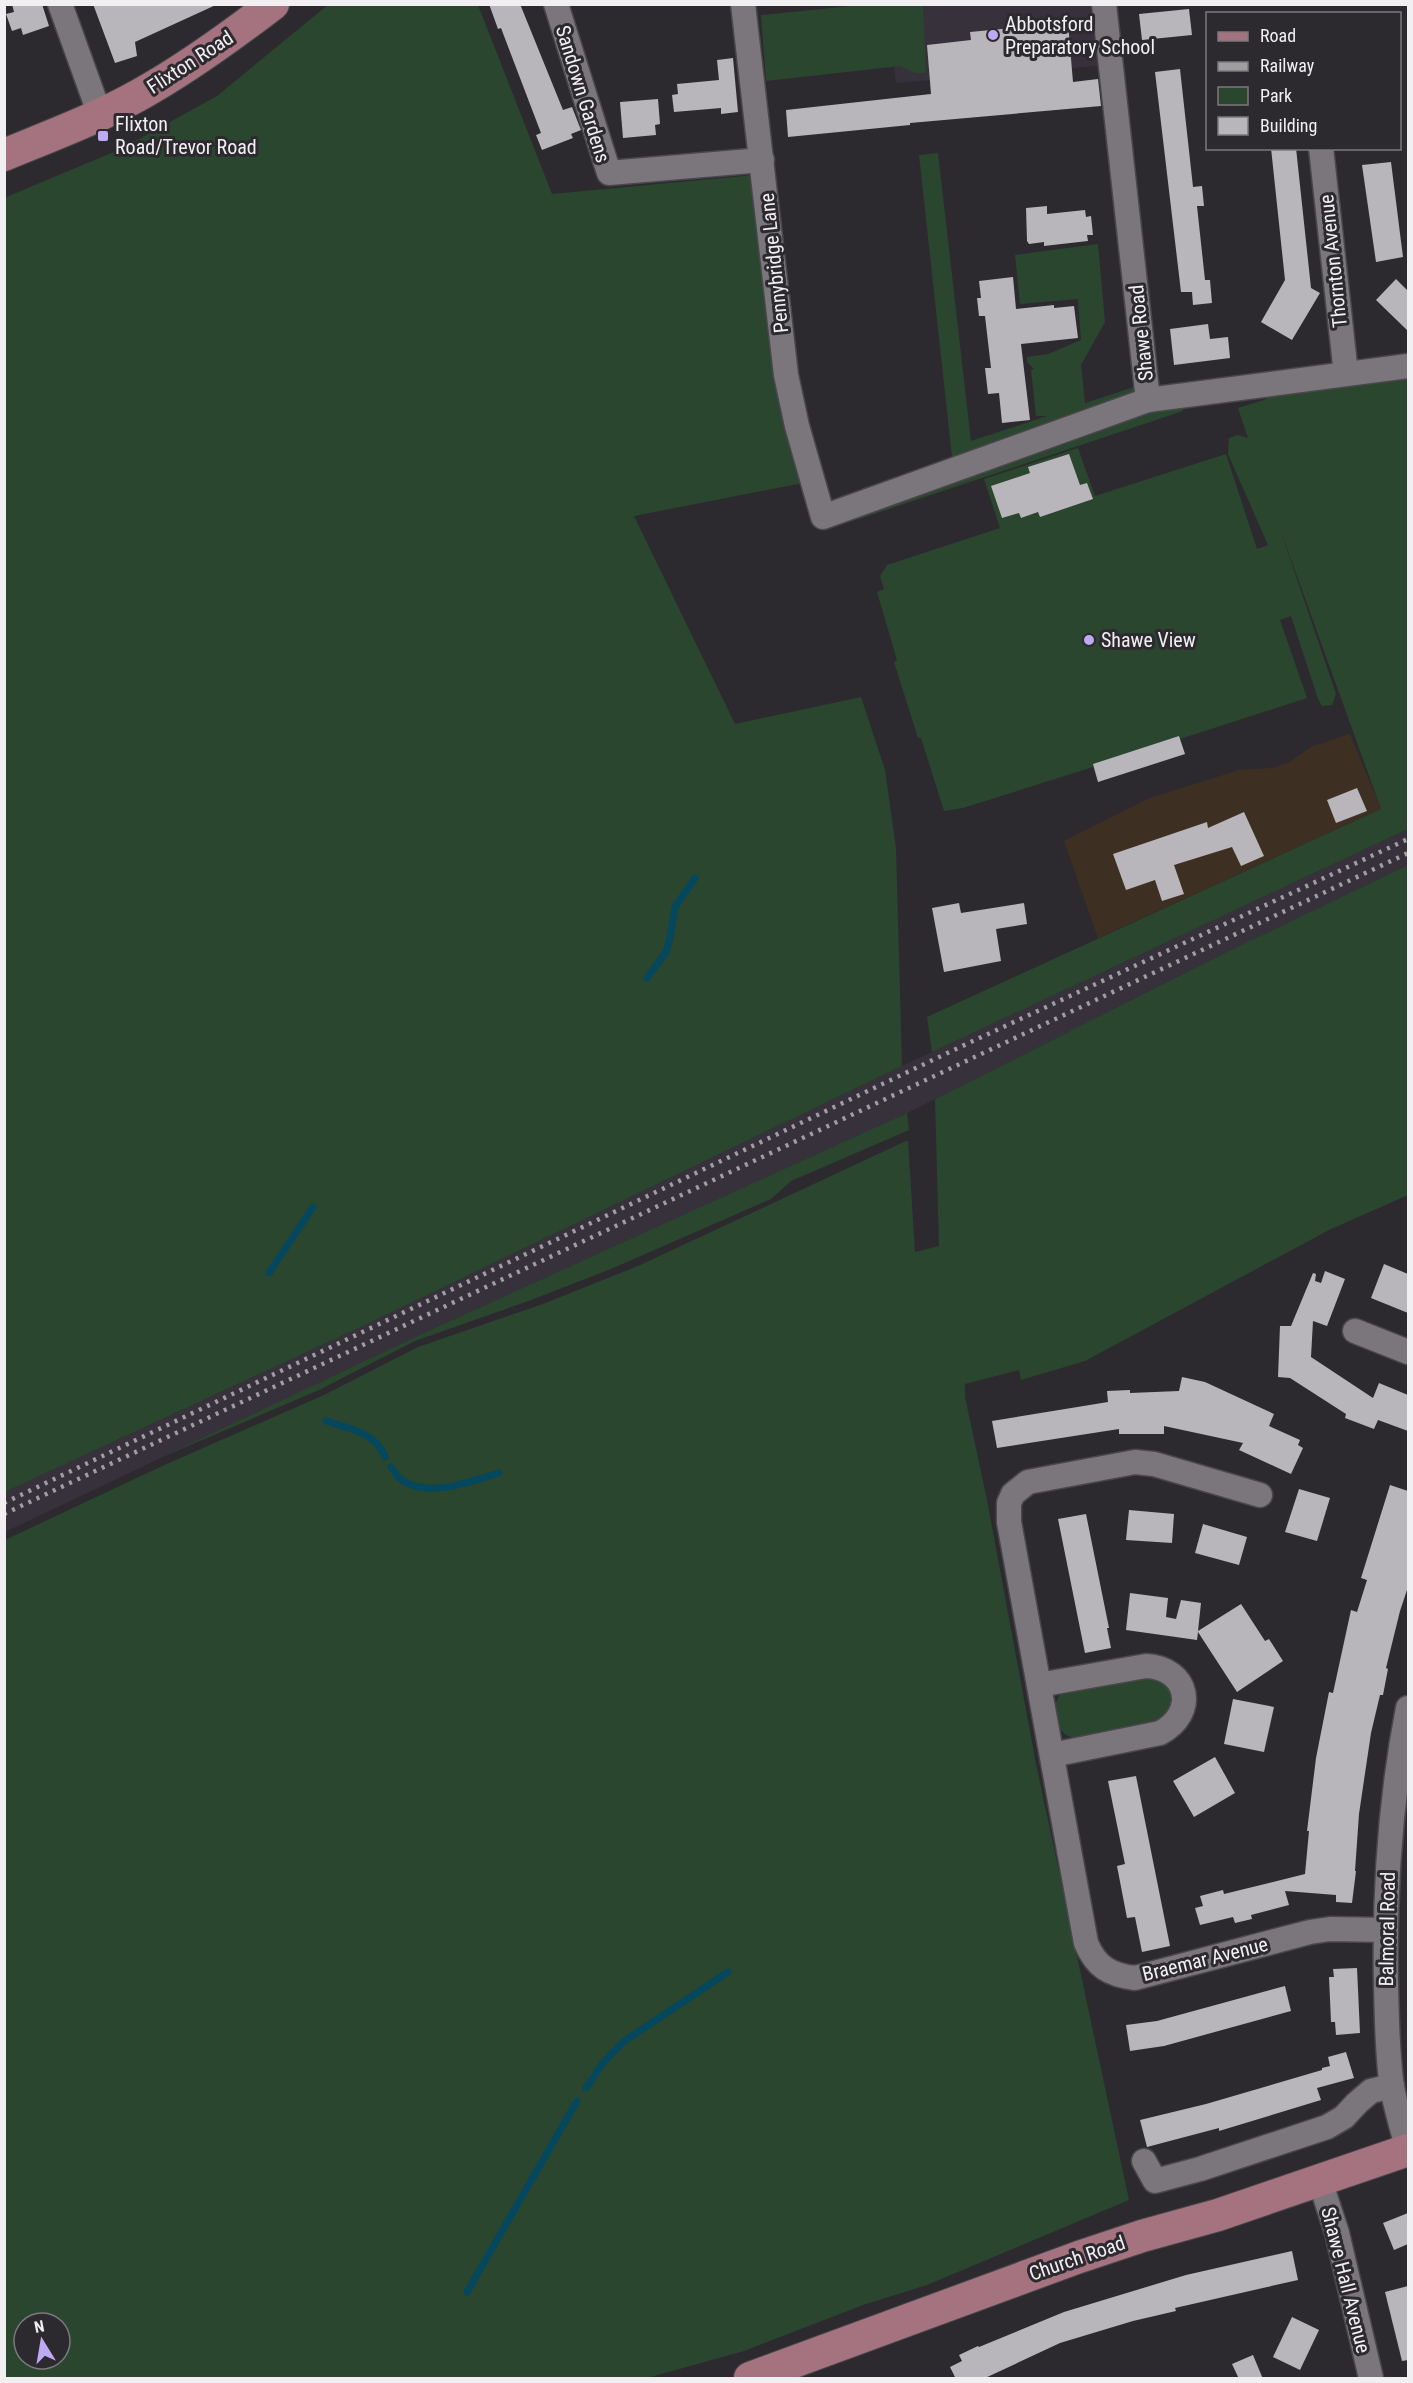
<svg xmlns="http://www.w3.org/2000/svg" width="1413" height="2383" viewBox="0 0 1413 2383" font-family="'Roboto Condensed',sans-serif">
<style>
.industrial{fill:#3d3022}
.built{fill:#37313b}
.green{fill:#2a462e;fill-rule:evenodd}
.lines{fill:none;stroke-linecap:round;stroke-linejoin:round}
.stream{stroke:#05475c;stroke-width:7}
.building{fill:#b8b5bb}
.minor-casing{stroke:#4a474c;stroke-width:27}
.major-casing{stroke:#4a474c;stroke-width:34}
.minor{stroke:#7a767c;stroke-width:24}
.major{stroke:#a5727f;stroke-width:32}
.rail{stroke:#a09ea1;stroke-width:4.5;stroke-dasharray:3 6;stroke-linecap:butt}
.poi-dot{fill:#bea9f4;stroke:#2d2a2f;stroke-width:2}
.labels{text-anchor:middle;stroke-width:6;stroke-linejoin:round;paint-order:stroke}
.poi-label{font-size:20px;fill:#f1eff2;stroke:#2d2a2f;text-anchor:start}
.street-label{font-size:20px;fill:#f1eff2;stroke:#2d2a2f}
</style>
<rect width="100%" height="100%" fill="#2d2a2f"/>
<polygon class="industrial" points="1350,734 1381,809 1098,938 1064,841 1150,798 1239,770 1273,768 1288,763 1311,747"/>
<g class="built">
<polygon points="888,5 1091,5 1097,66 896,83"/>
<polygon points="1408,829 1408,865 1239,946 907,1113 428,1331 5,1532 5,1492 365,1325 902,1066"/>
</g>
<g class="green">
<polygon points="329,4 478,5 552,194 754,175 803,483 634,516 735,724 861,697 885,770 896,848 902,1066 365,1325 5,1492 4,198 121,149 217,96"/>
<polygon points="861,5 923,5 926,73 915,73 900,66 766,81 761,15"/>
<polygon points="938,153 971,441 1047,416 1036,416 1031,370 1034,369 1027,362 1027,357 1048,354 1081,340 1078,299 1020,304 1015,255 1098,244 1105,322 1081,365 1085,403 1134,387 1141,392 952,457 919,155"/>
<polygon points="1408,373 1408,829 932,1052 927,1017 1381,809 1280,529 1336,694 1332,705 1322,706 1318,699 1291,616 1280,620 1307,698 1180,739 1185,754 1098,782 1093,767 963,808 944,811 921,738 918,738 894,662 897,660 877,592 884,589 880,576 887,565 1000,528 984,479 1078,448 1095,496 1226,454 1257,549 1268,545 1228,454 1229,438 1238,435 1248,438 1238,408 1264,400 1274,393"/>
<polygon points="1150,406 1182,406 1183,411 859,519 849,520"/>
<path d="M1408 865V1195L1329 1230 1085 1361 1021 1380 1019 1370 965 1384V1397L987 1500 1036 1764 1129 2200 927 2285 863 2305 744 2351 647 2378H5V1540L160 1467 324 1395 418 1347 543 1304 638 1266 908 1140 915 1252 939 1246 935 1099 1239 946ZM24 2323H60V2359H24Z"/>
<polygon points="907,1113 909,1130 791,1181 771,1199 611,1269 531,1300 415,1341 319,1390 160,1458 428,1331"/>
<path d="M1158 1675 1175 1694 1166 1720C1146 1724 1088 1742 1071 1737 1063 1735 1059 1728 1056 1720 1053 1709 1055 1700 1063 1691Z"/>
</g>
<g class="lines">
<g class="stream">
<polyline points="647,978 666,952 670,938 675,907 695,878"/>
<polyline points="269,1273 313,1207"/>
<path d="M326 1421C348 1428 377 1433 385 1457"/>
<path d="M391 1467C395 1472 398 1478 403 1481 430 1498 471 1481 499 1473"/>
<polyline points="586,2088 602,2064 623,2042 728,1972"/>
<polyline points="467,2292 577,2101"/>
</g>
</g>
<g class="building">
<polygon points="12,4 42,4 49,26 23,35 21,28 12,31 6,14 14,12"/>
<polygon points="93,4 218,4 135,42 137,56 115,63"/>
<polygon points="489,4 520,4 563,110 572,107 581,130 571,134 573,138 542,150 536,135 541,133 501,28 498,29"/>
<polygon points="1189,9 1192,35 1142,40 1139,14"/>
<polygon points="1068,23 1073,82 1098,79 1101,106 910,123 910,125 788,137 786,110 931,94 927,45 971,40 970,32"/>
<polygon points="733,58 738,112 721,114 721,108 674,112 672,95 678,94 677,84 719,80 717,60"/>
<polygon points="1180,69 1193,187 1202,186 1204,206 1197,206 1205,280 1210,280 1212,303 1193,305 1192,292 1181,292 1155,72"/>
<polygon points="658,99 660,124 655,125 656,135 623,138 620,102"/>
<polygon points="1271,148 1296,148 1311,288 1320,293 1292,340 1261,322 1285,280"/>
<polygon points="1391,162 1403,257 1376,262 1362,165"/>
<polygon points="1047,206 1047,214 1085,210 1086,217 1091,216 1093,235 1087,235 1088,241 1044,246 1044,242 1029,244 1027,241 1026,208"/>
<polygon points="1013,277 1016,309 1054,305 1054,308 1074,306 1078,338 1021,344 1030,420 1002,423 999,393 988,394 985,368 991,368 985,316 979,316 977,298 981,298 979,281"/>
<polygon points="1396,279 1408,291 1408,331 1376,300"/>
<polygon points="1208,324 1210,339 1228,337 1230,358 1174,365 1170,329"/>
<polygon points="1069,454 1080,485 1087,483 1093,499 1040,517 1038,512 1021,518 1019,513 1002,518 991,486 1030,473 1028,467"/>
<polygon points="1179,736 1185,754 1098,782 1093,764"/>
<polygon points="1357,788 1367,811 1336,823 1327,800"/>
<polygon points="1244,812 1264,856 1241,866 1232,847 1174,865 1184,894 1162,901 1155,880 1126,890 1113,854 1207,822 1208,828"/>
<polygon points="959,903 961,913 1024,903 1027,924 996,929 1001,961 944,972 932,908"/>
<polygon points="1384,1264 1408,1274 1408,1313 1371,1298"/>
<polygon points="1325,1271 1345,1279 1327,1326 1313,1321 1311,1357 1373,1398 1379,1383 1408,1395 1408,1431 1378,1420 1374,1429 1345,1418 1346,1414 1290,1378 1278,1377 1280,1326 1291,1326 1313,1273 1316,1274 1315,1281 1321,1283"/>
<polygon points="1182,1377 1205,1382 1274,1414 1269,1426 1300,1440 1298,1445 1303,1448 1291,1474 1239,1450 1243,1443 1164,1426 1164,1434 1119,1434 1119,1429 997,1448 992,1421 1108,1402 1107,1391 1130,1390 1130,1393 1179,1391"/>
<polygon points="1390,1485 1408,1491 1408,1587 1400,1611 1386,1668 1388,1669 1383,1695 1380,1695 1371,1733 1359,1814 1355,1871 1356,1871 1352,1903 1336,1902 1336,1895 1285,1891 1289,1905 1251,1915 1252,1919 1235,1923 1233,1917 1200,1925 1195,1908 1203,1906 1200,1896 1223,1890 1224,1894 1305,1874 1309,1831 1307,1831 1316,1758 1329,1692 1333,1693 1351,1610 1357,1612 1367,1580 1361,1578"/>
<polygon points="1299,1489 1330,1498 1317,1541 1285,1532"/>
<polygon points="1129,1510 1174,1514 1172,1543 1126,1540"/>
<polygon points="1086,1514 1109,1628 1107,1628 1111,1648 1085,1653 1058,1519"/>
<polygon points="1203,1524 1247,1537 1239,1565 1195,1553"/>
<polygon points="1130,1593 1168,1598 1166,1617 1176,1619 1181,1600 1201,1603 1198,1631 1241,1604 1265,1641 1269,1639 1283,1661 1237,1692 1198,1632 1197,1640 1126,1630"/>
<polygon points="1233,1699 1274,1707 1264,1752 1224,1744"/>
<polygon points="1215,1757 1235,1793 1194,1817 1173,1781"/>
<polygon points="1136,1776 1170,1946 1142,1952 1135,1917 1127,1918 1117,1866 1125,1864 1108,1781"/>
<polygon points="1357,1968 1360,2033 1336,2035 1335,2022 1331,2022 1329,1977 1334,1977 1333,1969"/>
<polygon points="1285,1986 1291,2011 1164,2046 1130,2051 1126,2025 1157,2021"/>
<polygon points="1346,2052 1354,2078 1317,2088 1321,2100 1219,2131 1219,2128 1147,2147 1140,2120 1206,2104 1322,2070 1322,2068 1330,2066 1328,2057"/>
<polygon points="1408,2213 1408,2244 1394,2250 1383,2223"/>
<polygon points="1292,2251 1298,2280 1175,2308 1176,2311 1133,2321 1060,2343 983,2379 956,2379 950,2367 962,2361 959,2355 978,2346 979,2347 1064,2312 1186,2275"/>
<polygon points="1408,2286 1408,2360 1402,2361 1385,2292"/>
<polygon points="1292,2317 1319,2330 1300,2370 1273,2357"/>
<polygon points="1253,2355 1263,2379 1239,2379 1232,2364"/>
</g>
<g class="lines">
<g class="minor-casing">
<g id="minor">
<polyline points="60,4 100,115"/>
<polyline points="556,4 609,173 762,160"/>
<polyline points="743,4 786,375 797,426 823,517 1148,400"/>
<polyline points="1104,4 1148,400 1408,366"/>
<polyline points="1321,148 1346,374"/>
<polyline points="1355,1331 1408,1352"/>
<path d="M1260 1495 1154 1464 1135 1462 1028 1482 1013 1494 1009 1503V1522L1086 1943C1096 1967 1110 1975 1135 1978L1310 1932 1330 1929 1385 1930"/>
<path d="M1039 1685 1146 1666C1189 1668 1198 1713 1160 1733L1052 1755"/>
<path d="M1408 1708C1390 1800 1384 1893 1386 1986 1387 2020 1387 2054 1392 2087 1396 2108 1402 2129 1408 2149"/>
<polyline points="1144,2161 1155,2181 1200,2169 1327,2127 1344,2117 1357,2103 1371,2091 1392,2086"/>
<polyline points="1320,2181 1337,2233 1371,2378"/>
</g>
</g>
<g class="major-casing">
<g id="major">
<path d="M4 155C50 136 96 119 139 95 186 69 230 37 273 4"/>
<polyline points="750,2378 1079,2257 1142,2236 1218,2215 1408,2150"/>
</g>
</g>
<use href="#minor" class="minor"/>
<use href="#major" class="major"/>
<g class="rail">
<polyline points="4,1503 958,1048 1408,839"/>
<polyline points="4,1514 1408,853"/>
</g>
</g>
<g class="poi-dot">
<circle cx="993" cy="35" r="6"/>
<rect x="97" y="130" width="12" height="12" rx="3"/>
<circle cx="1089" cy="640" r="6"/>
</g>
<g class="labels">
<g class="poi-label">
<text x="1005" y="31">Abbotsford<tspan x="1005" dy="23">Preparatory School</tspan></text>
<text x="115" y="131">Flixton<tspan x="115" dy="23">Road/Trevor Road</tspan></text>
<text x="1101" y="647">Shawe View</text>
</g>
<g class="street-label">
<text transform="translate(190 62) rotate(-33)" y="7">Flixton Road</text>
<text transform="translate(583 94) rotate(73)" y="7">Sandown Gardens</text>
<text transform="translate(1333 261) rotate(-96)" y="7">Thornton Avenue</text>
<text transform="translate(774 263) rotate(-96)" y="7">Pennybridge Lane</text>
<text transform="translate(1141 333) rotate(-96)" y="7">Shawe Road</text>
<text transform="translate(1387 1929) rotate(-89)" y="7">Balmoral Road</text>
<text transform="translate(1205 1959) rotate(-14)" y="7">Braemar Avenue</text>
<text transform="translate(1077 2258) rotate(-19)" y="7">Church Road</text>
<text transform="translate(1346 2280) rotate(76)" y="7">Shawe Hall Avenue</text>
</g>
</g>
<rect width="1413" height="2383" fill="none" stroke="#f1eff2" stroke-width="12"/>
<rect x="1206" y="12" width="195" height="138" fill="#2d2a2f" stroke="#7b797d" stroke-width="1.5"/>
<rect x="1218" y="32" width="30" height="9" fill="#a5727f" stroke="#7b797d" stroke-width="1.5"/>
<text x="1260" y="42" font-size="18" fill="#f1eff2">Road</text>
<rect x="1218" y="62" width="30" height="9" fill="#a09ea1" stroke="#7b797d" stroke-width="1.5"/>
<text x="1260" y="72" font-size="18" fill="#f1eff2">Railway</text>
<rect x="1218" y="87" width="30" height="18" fill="#2a462e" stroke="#7b797d" stroke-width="1.5"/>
<text x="1260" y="102" font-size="18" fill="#f1eff2">Park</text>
<rect x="1218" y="117" width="30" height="18" fill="#b8b5bb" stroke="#7b797d" stroke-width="1.5"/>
<text x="1260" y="132" font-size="18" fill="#f1eff2">Building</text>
<g transform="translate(42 2341) rotate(349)"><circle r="28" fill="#2d2a2f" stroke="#7b797d" stroke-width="1.5"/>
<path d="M0-4.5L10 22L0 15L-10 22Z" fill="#bea9f4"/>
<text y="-9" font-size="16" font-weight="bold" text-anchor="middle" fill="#f1eff2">N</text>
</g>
</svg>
